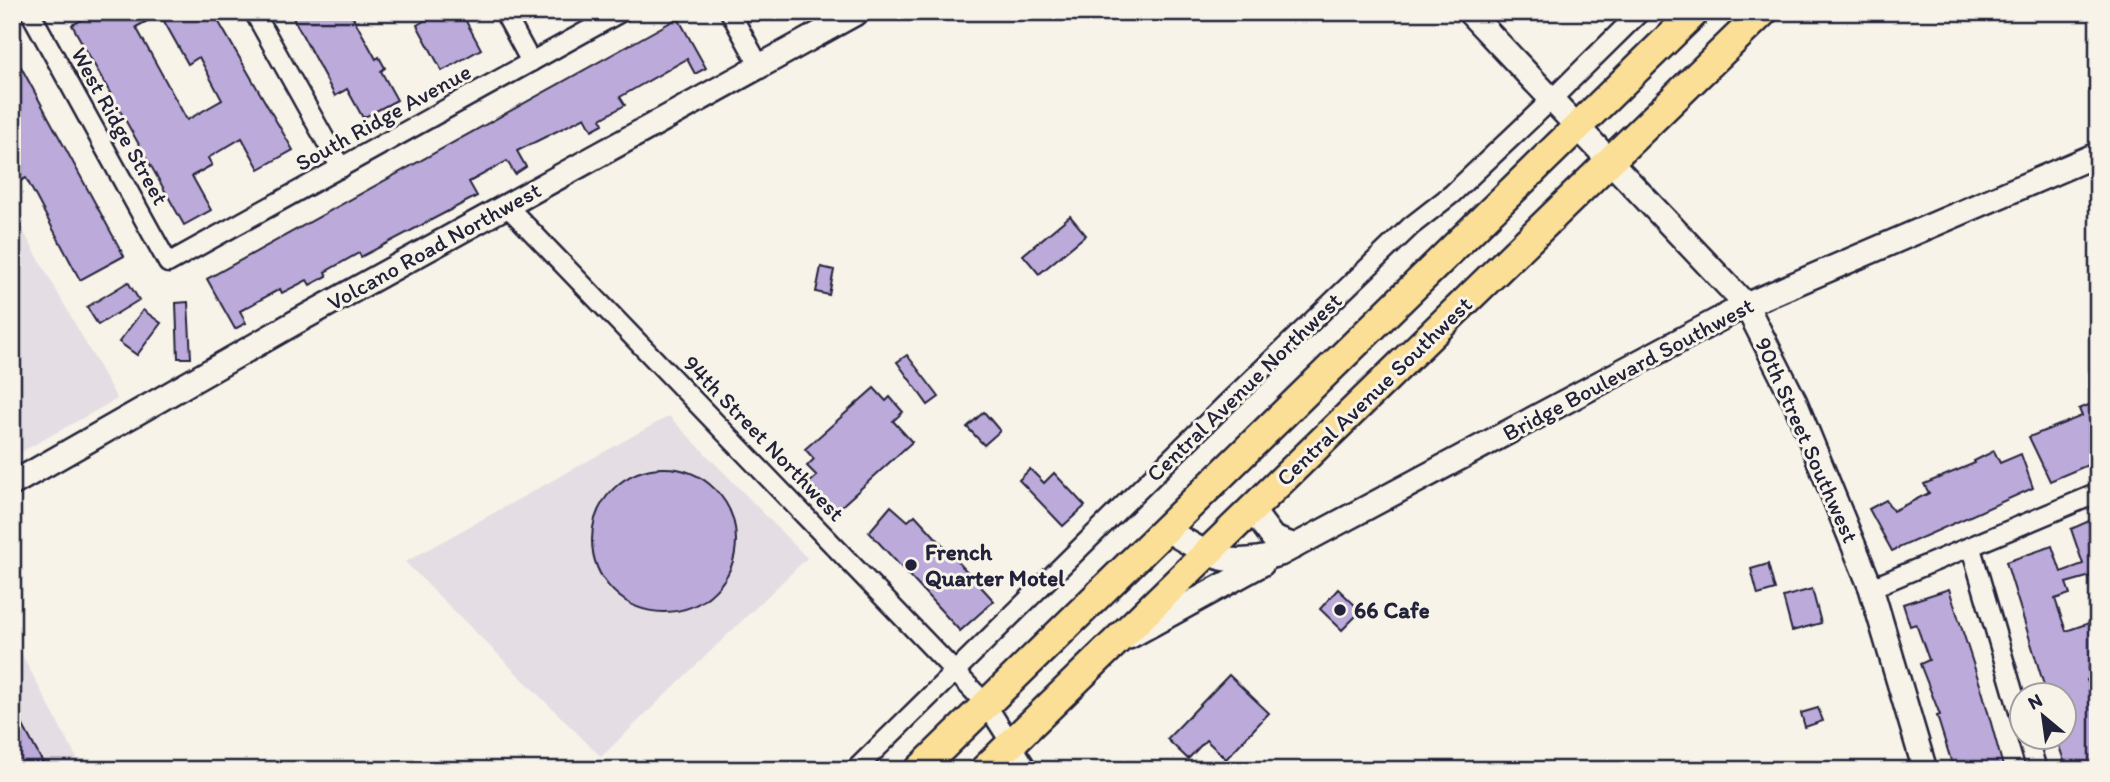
<svg xmlns="http://www.w3.org/2000/svg" width="2110" height="782" viewBox="0 0 2110 782" font-family="Itim,sans-serif">
<style>
.built{fill:#e5dde4}
.building{fill:#bcaada;stroke:#22223b;stroke-width:2;fill-rule:evenodd}
.lines{fill:none;stroke-linecap:round;stroke-linejoin:round}
.minor-casing{stroke:#22223b;stroke-width:23}
.tertiary-casing{stroke:#22223b;stroke-width:28}
.primary-casing{stroke:#22223b;stroke-width:33}
.minor{stroke:#f7f3e8;stroke-width:18}
.tertiary{stroke:#f7f3e8;stroke-width:23}
.primary{stroke:#fbdf96;stroke-width:28}
.poi-dot{fill:#22223b;stroke:#f7f3e8;stroke-width:2.5}
.labels{text-anchor:middle;stroke-width:6;stroke-linejoin:round;paint-order:stroke}
.street-label{font-size:23px;fill:#22223b;stroke:#f7f3e8}
.poi-label{font-size:23px;font-weight:bold;fill:#22223b;stroke:#f7f3e8;text-anchor:start}
</style>
<rect width="100%" height="100%" fill="#f7f3e8"/>
<filter id="ink" filterUnits="userSpaceOnUse"><feTurbulence type="fractalNoise" baseFrequency=".0143" numOctaves="2"/><feDisplacementMap in="SourceGraphic" scale="14" xChannelSelector="R" yChannelSelector="G"/><feConvolveMatrix kernelMatrix="1 2 1 2 8 2 1 2 1" color-interpolation-filters="sRGB"/></filter>
<g filter="url(#ink)">
<g class="built">
<polygon points="12,211 117,399 12,457"/>
<polygon points="669,416 807,558 601,757 405,562"/>
<polygon points="12,636 83,770 12,770"/>
</g>
<g class="building">
<path d="M96 12H213L293 150 259 169 242 138 208 158 212 165 192 176 211 210 184 225 72 25ZM160 14 188 64 199 57 222 100 187 120 136 27Z"/>
<polygon points="290,12 350,12 376,59 379,57 385,68 381,71 397,100 363,118 347,89 335,96"/>
<polygon points="439,12 461,12 481,49 442,71 417,25"/>
<polygon points="678,18 706,68 695,74 687,59 620,97 625,105 601,119 603,124 592,130 585,117 517,151 526,167 515,174 507,161 469,182 477,196 361,257 359,253 325,272 327,276 310,285 307,280 282,293 280,289 240,311 246,323 235,329 207,279"/>
<polygon points="21,67 124,256 80,280 26,178 18,182 12,171 12,72"/>
<polygon points="1070,216 1086,235 1039,274 1023,255"/>
<polygon points="821,267 834,270 829,295 816,292"/>
<polygon points="128,282 139,300 98,325 87,307"/>
<polygon points="188,302 191,358 178,358 176,303"/>
<polygon points="143,310 161,323 137,355 119,342"/>
<polygon points="907,355 939,397 928,405 897,362"/>
<polygon points="874,388 886,401 890,397 903,412 893,421 912,442 835,512 809,483 817,476 807,466 814,459 805,449"/>
<polygon points="2098,401 2098,445 2090,449 2095,462 2050,481 2029,437 2082,416 2079,409"/>
<polygon points="984,412 1000,431 984,445 967,427"/>
<polygon points="1994,451 2000,463 2021,454 2033,488 1892,551 1869,509 1886,500 1893,511 1929,493 1924,484 1975,463 1974,461"/>
<circle cx="664" cy="540" r="72"/>
<polygon points="1030,469 1044,483 1054,473 1085,506 1063,526 1019,480"/>
<polygon points="891,506 908,521 915,515 994,601 960,631 869,532"/>
<polygon points="2098,517 2098,574 2066,583 2070,594 2055,599 2066,631 2098,620 2098,666 2089,668 2093,678 2087,680 2098,702 2098,770 2067,770 2056,737 2064,737 2064,695 2047,695 2006,562 2052,546 2061,572 2083,564 2071,529"/>
<polygon points="1768,564 1775,590 1758,595 1751,569"/>
<polygon points="1338,589 1361,611 1342,630 1320,609"/>
<polygon points="1812,589 1821,623 1792,631 1783,597"/>
<polygon points="1949,589 1983,694 2004,770 1954,770 1937,716 1940,715 1920,664 1929,660 1916,624 1910,626 1903,604"/>
<polygon points="1229,675 1269,713 1226,759 1206,740 1188,759 1167,739"/>
<polygon points="12,705 35,748 47,770 12,770"/>
<polygon points="1818,708 1823,721 1805,727 1801,713"/>
</g>
<g class="lines">
<g class="minor-casing">
<g id="minor">
<polyline points="30,12 168,263 621,12"/>
<polyline points="254,12 341,168"/>
<polyline points="504,12 531,62"/>
<polyline points="730,12 760,67"/>
<polyline points="507,206 986,704 1028,770"/>
<polyline points="1971,548 2022,722"/>
<polyline points="1871,588 2098,493"/>
<polyline points="2027,736 2037,770"/>
<polyline points="855,770 1226,404 1411,226 1452,194 1551,100 1640,12"/>
</g>
</g>
<g class="tertiary-casing">
<g id="tertiary">
<polyline points="1469,12 1746,305 1795,402 1871,588 1925,770"/>
<polyline points="12,484 296,322 858,12"/>
<polyline points="1252,510 1273,538 1295,546"/>
<path d="M1167 530C1213 557 1225 569 1280 554L1746 305 2098 154"/>
<polyline points="1129,637 1262,564"/>
</g>
</g>
<g class="primary-casing">
<g id="primary">
<polyline points="919,770 1695,12"/>
<polyline points="984,770 1763,12"/>
</g>
</g>
<use href="#minor" class="minor"/>
<use href="#tertiary" class="tertiary"/>
<use href="#primary" class="primary"/>
</g>
</g>
<g class="poi-dot">
<circle cx="911" cy="565" r="7"/>
<circle cx="1340" cy="610" r="7"/>
</g>
<g class="labels">
<g class="street-label">
<text transform="translate(383 117) rotate(-29)" y="8">South Ridge Avenue</text>
<text transform="translate(120 126) rotate(61)" y="8">West Ridge Street</text>
<text transform="translate(434 246) rotate(-29)" y="8">Volcano Road Northwest</text>
<text transform="translate(1628 369) rotate(-28)" y="8">Bridge Boulevard Southwest</text>
<text transform="translate(1244 387) rotate(-44)" y="8">Central Avenue Northwest</text>
<text transform="translate(1374 391) rotate(-44)" y="8">Central Avenue Southwest</text>
<text transform="translate(764 438) rotate(46)" y="8">94th Street Northwest</text>
<text transform="translate(1807 440) rotate(66)" y="8">90th Street Southwest</text>
</g>
<g class="poi-label">
<text x="925" y="560">French<tspan x="925" dy="26">Quarter Motel</tspan></text>
<text x="1354" y="618">66 Cafe</text>
</g>
</g>
<rect width="2110" height="782" fill="none" stroke="#f7f3e8" stroke-width="42"/>
<rect x="21" y="21" width="2068" height="740" fill="none" stroke="#22223b" stroke-width="2.5" filter="url(#ink)"/>
<g transform="translate(2043 716) rotate(331)"><circle r="33" fill="#f7f3e8" stroke="#a29fa3" stroke-width="2"/>
<path d="M0-5L12 26L0 18L-12 26Z" fill="#22223b"/>
<text y="-10" font-size="19" font-weight="bold" text-anchor="middle" fill="#22223b">N</text>
</g>
</svg>
